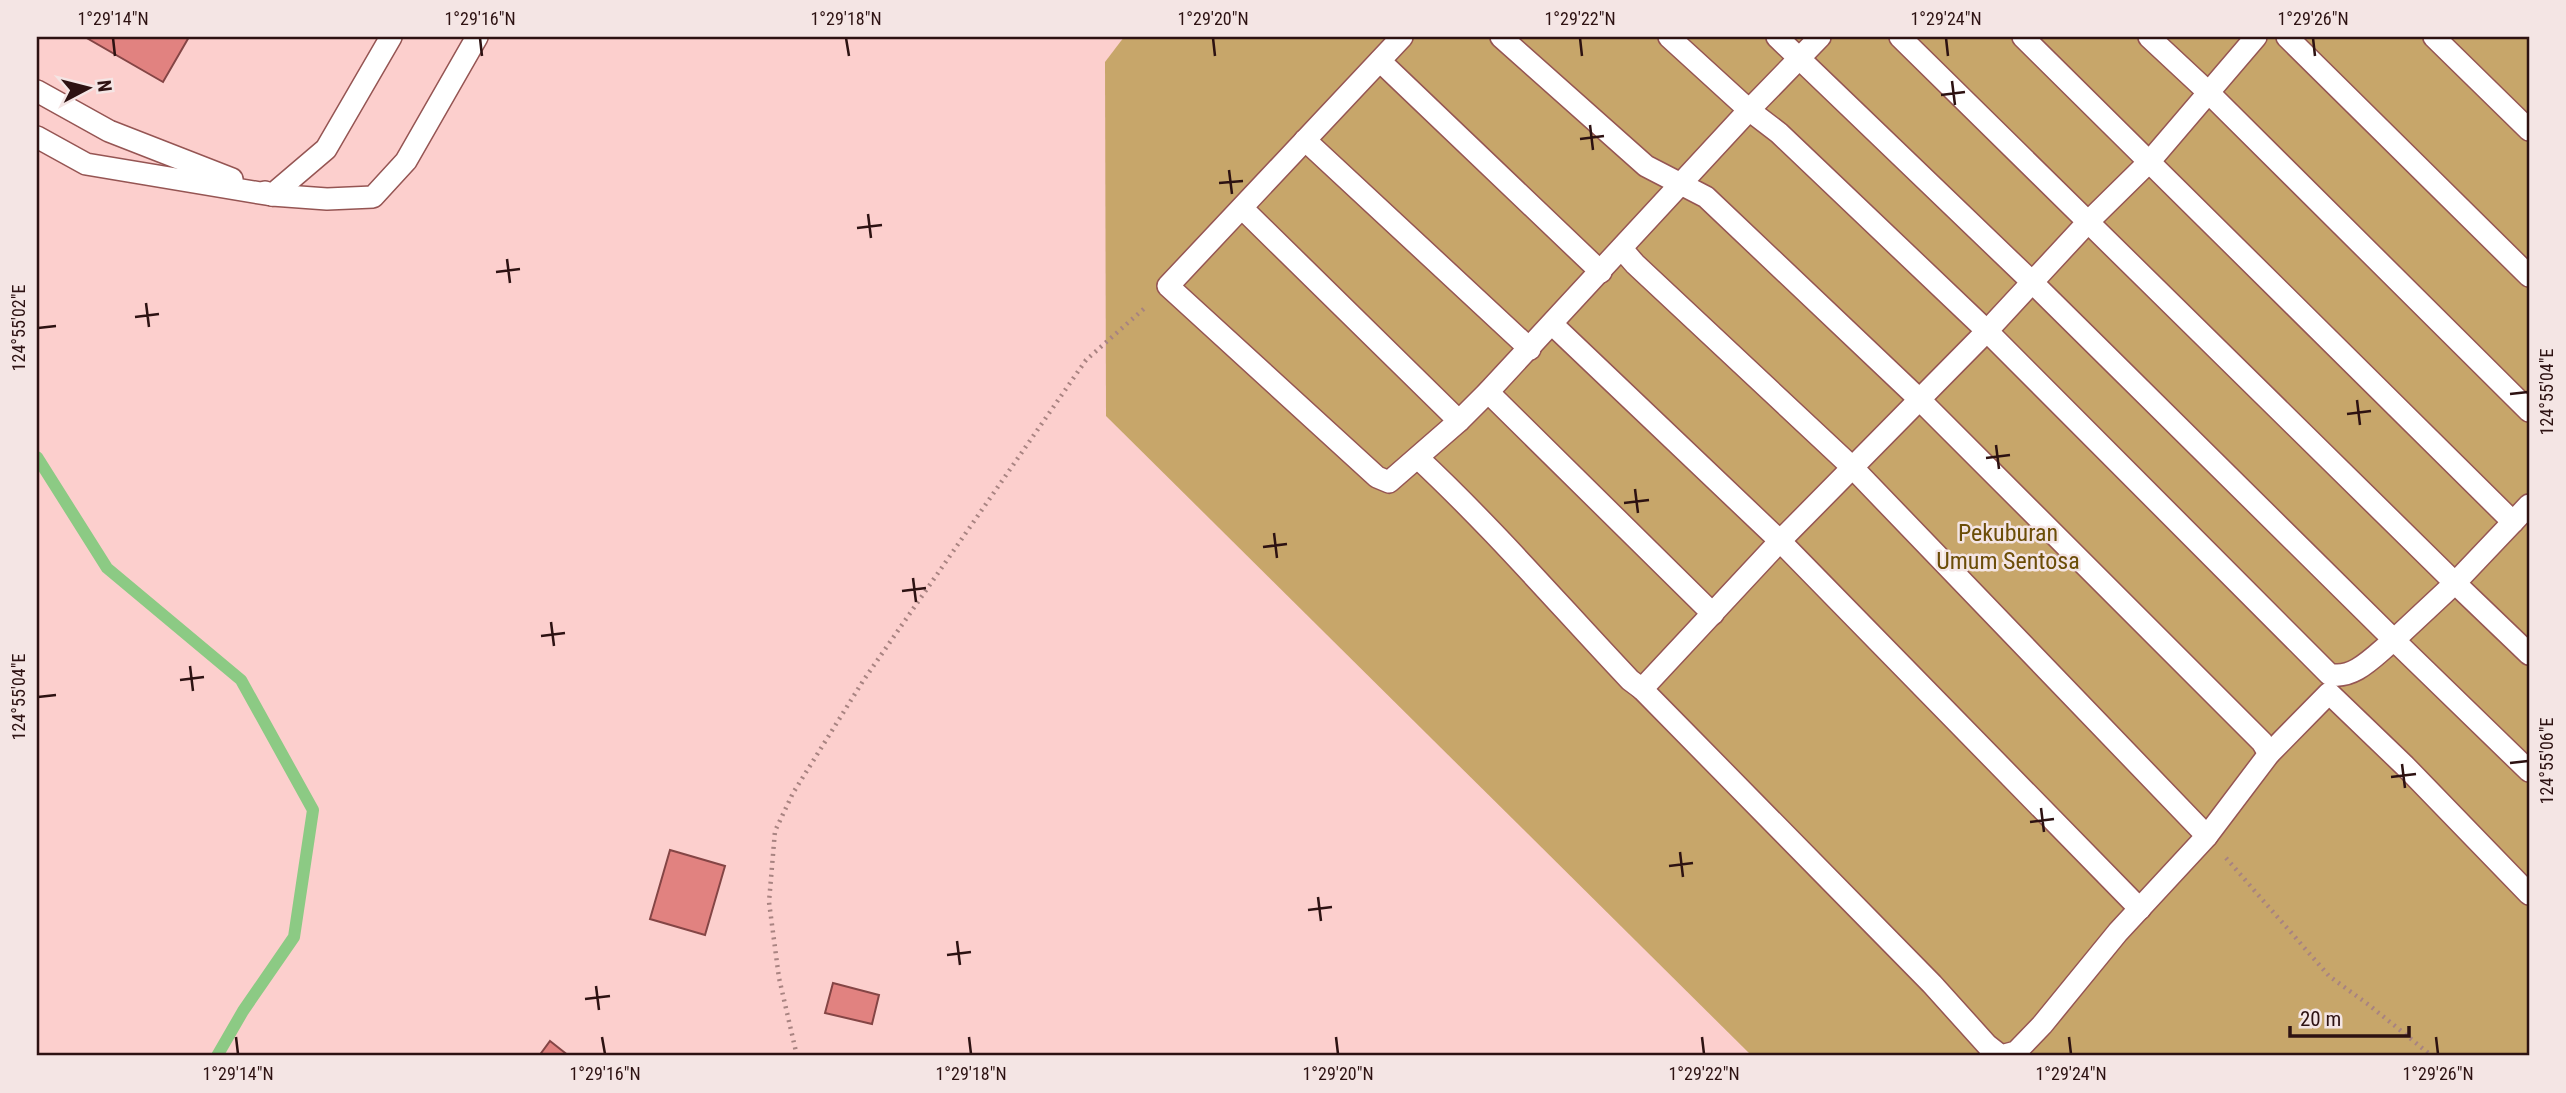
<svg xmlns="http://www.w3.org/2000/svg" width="2566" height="1093" viewBox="0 0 2566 1093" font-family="'Roboto Condensed',sans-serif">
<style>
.green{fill:#c7a66a}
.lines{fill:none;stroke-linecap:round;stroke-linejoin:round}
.stream{stroke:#8cca84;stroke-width:12}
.building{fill:#e18280;stroke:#844545;stroke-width:2}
.service-casing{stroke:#955553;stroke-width:24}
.path{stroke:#a88381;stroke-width:4.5;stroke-dasharray:2 5;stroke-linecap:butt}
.service{stroke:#fff;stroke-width:21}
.ticks{fill:none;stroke:#2d1212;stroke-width:2.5}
.labels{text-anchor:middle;stroke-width:5;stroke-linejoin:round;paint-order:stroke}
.park-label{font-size:24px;fill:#6b4d07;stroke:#f4e5e4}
.neatline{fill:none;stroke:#2d1212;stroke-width:2.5}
.ticks-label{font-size:18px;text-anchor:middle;fill:#2d1212}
</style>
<rect width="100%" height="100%" fill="#fccfcd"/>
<polygon class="green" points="1124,37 2529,37 2529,1056 1752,1056 1106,416 1105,62"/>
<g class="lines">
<polyline class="stream" points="37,457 107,568 241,680 313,810 294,937 243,1011 217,1056"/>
</g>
<g class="building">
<polygon points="85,37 189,37 163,82"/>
<polygon points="670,850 725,866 705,935 650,919"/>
<polygon points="833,983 879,995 872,1024 825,1013"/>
<polygon points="550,1041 569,1056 539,1056"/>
</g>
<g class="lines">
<g class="service-casing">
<g id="service">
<polyline points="1402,37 1168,286 1377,477 1389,482 1459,421 1488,392 1749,110 1820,37"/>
<polyline points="1501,37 1646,166 1706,197 1919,399 2262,742 2269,754"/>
<path d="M1669 37 1749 110 1779 133 1987 331 2329 674C2354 681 2376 654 2394 640L2529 771"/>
<polyline points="1777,37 2032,282 2394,640 2455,583 2529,654"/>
<polyline points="1900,37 2455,583 2513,522"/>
<polyline points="2023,37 2513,522 2529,505"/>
<polyline points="2149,37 2208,92 2529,411"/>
<polyline points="2287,37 2529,276"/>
<polyline points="2434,37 2529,130"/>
<polyline points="1380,61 1601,272"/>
<polyline points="37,91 109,131 232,179"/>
<polyline points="37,137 86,164 272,195 327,199 373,197 406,161 477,37"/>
<polyline points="1305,140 1530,349"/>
<polyline points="265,192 272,195 326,149 391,37"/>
<polyline points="1242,208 1459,421"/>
<polyline points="1622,249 1635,264 1853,468 2207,836"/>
<polyline points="1552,324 1780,541 2140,909"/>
<polyline points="1488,392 1713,614"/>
<path d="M1418 458C1493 528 1560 606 1630 680L1642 689 1780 541 1987 331 2089 221 2150 161 2256 37"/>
<polyline points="1642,689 1932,984 1987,1045 2001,1056 2016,1052 2042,1025 2118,932 2207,836 2269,754 2329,693 2405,766 2529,894"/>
</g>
</g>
<g class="path">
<polyline points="2226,858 2329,976 2369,1005 2432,1056"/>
<polyline points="797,1056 779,978 769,902 775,831 793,793 863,681 1086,360 1147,306"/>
</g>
<use href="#service" class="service"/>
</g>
<path class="ticks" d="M113 38 115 56M480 38 482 56M846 38 849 56M1213 38 1215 56M1580 38 1582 56M1946 38 1948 56M2313 38 2315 56M1952 81 1955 105M1941 95 1965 92M1590 125 1593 150M1580 139 1604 136M1229 170 1232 194M1219 183 1243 181M868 214 871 238M857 228 882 225M507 259 510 283M496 272 520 269M146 303 149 327M135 317 159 314M38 328 56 326M2510 394 2528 392M2357 400 2360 425M2347 414 2371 411M1996 445 1999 469M1986 458 2010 455M1635 489 1638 513M1624 503 1649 500M1274 533 1277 558M1263 547 1287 544M913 578 916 602M902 591 926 588M551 622 554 646M541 636 565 633M190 666 193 691M180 680 204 677M38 697 56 695M2510 763 2528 761M2402 764 2405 788M2391 777 2416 774M2041 808 2044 832M2030 822 2054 819M1680 852 1683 877M1669 866 1693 863M1318 897 1321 921M1308 910 1332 907M957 941 960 965M947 955 971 952M596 986 599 1010M585 999 610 996M236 1037 238 1054M602 1037 605 1054M969 1037 971 1054M1336 1037 1338 1054M1702 1037 1704 1054M2069 1037 2071 1054M2436 1037 2438 1054"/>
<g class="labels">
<g class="park-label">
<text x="2008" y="541">Pekuburan<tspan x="2008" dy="28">Umum Sentosa</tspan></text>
</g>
</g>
<rect width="2566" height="1093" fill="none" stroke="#f4e5e4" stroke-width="77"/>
<g transform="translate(88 88) rotate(83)" stroke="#f4e5e4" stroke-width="5" paint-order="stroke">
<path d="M0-5L12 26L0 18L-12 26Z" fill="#2d1212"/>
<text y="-10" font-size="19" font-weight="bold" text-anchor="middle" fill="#2d1212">N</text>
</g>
<path d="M2290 1026v10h119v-10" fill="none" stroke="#2d1212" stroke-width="3.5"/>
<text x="2300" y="1026" font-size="21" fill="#2d1212" stroke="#f4e5e4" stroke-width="5" paint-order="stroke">20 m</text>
<rect x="38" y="38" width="2490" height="1016" class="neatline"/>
<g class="ticks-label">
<text x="113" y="25">1°29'14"N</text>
<text x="480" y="25">1°29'16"N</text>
<text x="846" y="25">1°29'18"N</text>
<text x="1213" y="25">1°29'20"N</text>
<text x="1580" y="25">1°29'22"N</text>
<text x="1946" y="25">1°29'24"N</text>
<text x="2313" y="25">1°29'26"N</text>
<text transform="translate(19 328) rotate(-90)" y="6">124°55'02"E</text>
<text transform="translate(2547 392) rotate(-90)" y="6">124°55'04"E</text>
<text transform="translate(19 697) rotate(-90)" y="6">124°55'04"E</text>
<text transform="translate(2547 761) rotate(-90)" y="6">124°55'06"E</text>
<text x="238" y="1080">1°29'14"N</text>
<text x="605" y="1080">1°29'16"N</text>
<text x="971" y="1080">1°29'18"N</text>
<text x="1338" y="1080">1°29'20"N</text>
<text x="1704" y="1080">1°29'22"N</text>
<text x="2071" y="1080">1°29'24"N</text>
<text x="2438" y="1080">1°29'26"N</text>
</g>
</svg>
